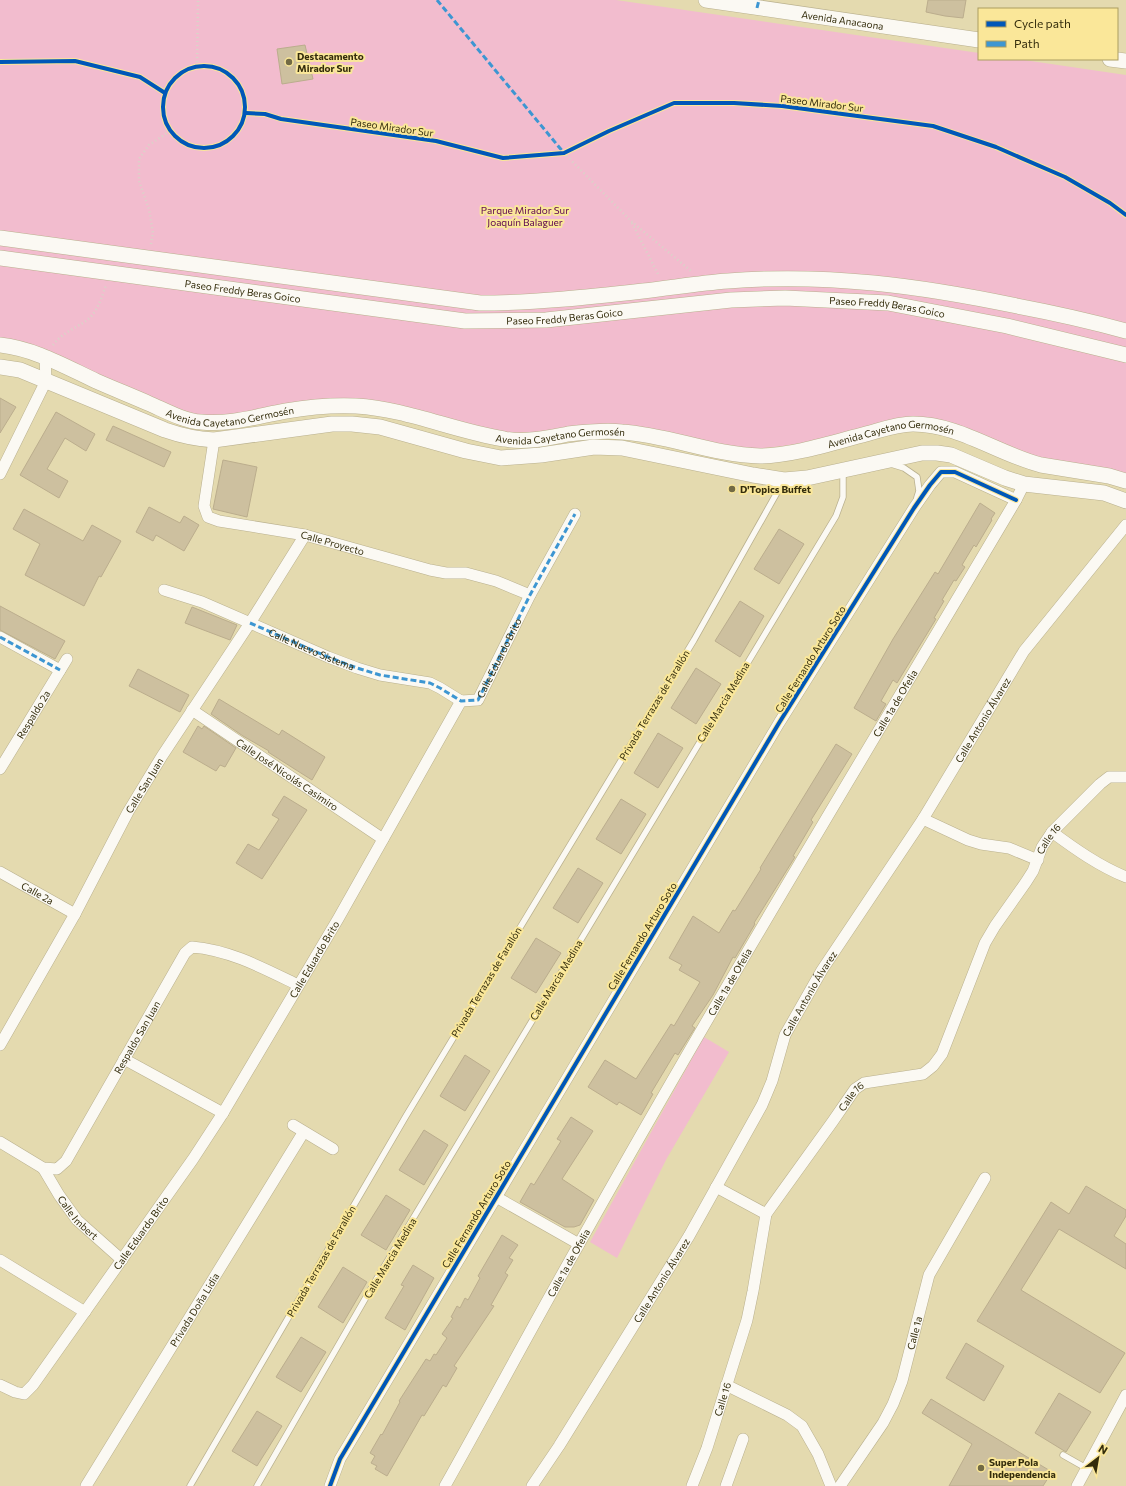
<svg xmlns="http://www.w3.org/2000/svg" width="1126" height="1486" viewBox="0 0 1126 1486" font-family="Commissioner,sans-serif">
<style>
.green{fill:#f2bcce}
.building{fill:#cdc09f;stroke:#bbad8d}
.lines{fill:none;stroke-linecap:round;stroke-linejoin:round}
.lane-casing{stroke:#b9b08e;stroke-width:7}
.street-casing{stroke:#b9b08e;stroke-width:12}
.secondary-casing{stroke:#b9b08e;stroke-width:16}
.path{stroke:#d8d5c8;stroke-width:2.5;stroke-dasharray:1 3;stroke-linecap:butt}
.lane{stroke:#fbf9f3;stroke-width:5.5}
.street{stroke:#fbf9f3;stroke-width:11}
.secondary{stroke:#fbf9f3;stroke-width:15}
.quiet{stroke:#3d96d2;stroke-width:3;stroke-dasharray:6 3;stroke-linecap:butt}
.cycleway-casing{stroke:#fae799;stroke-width:6}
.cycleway{stroke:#0057b8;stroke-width:4}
.poi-dot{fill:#726a45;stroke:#fae799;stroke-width:1.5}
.labels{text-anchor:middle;stroke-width:4;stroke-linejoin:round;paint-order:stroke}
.street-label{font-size:10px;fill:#342d0c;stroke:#fae799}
.poi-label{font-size:10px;font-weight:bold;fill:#342d0c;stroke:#fae799;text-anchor:start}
.park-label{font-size:10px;fill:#5c044f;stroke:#fae799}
</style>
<rect width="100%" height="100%" fill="#e4daaf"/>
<g class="green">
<polygon points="0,0 616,0 979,53 979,59 1017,59 1126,75 1126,474 1049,462 940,421 783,446 755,449 543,432 504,433 482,428 421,411 236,414 216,416 198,415 174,407 0,340"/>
<polygon points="704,1037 729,1052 667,1158 617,1258 590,1242"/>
</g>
<g class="building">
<polygon points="928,0 966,0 963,18 945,16 926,12"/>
<polygon points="305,45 313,79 282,84 277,49"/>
<polygon points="0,398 16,407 0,433"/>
<polygon points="56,412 95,434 86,451 65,438 47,469 68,481 59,498 20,475"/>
<polygon points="113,426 171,452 164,467 106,440"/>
<polygon points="223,460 257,467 247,517 213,509"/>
<polygon points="980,503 995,513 991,519 992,520 976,547 974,545 962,565 965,567 956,581 954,580 942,600 944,601 934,618 936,619 897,683 893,680 881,701 886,704 876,721 854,708 893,639 935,572 938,574"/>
<polygon points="149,507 180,523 184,516 199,525 184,551 156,535 153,541 136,532"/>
<polygon points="24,509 83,541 92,525 121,541 101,577 99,576 84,606 25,575 40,544 13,529"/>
<polygon points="779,529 804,544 779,584 754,569"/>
<polygon points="740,601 764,616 740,657 715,641"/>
<polygon points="0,606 65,641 55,659 0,630"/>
<polygon points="192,607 237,625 230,640 185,623"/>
<polygon points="696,668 721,684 696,724 671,708"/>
<polygon points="138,669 189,695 180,712 129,686"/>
<polygon points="219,699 279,735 282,730 325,757 312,780 293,768 268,752 269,751 243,736 211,714"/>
<polygon points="198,726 202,729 204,726 236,748 225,767 220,765 216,771 183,752"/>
<polygon points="658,733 683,748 658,788 634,773"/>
<polygon points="836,744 852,754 811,820 813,822 793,856 795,857 754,923 755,924 735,958 733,957 713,995 692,1026 695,1028 693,1031 678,1055 675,1053 651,1093 653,1094 641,1115 619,1102 617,1105 588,1087 605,1060 636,1079 671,1024 674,1026 700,982 679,970 682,965 669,958 682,935 693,916 719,933 733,910 735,911 761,869 760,868"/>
<polygon points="284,796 307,810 262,879 236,863 248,844 259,850 279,819 272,815"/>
<polygon points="621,799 646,814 621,854 596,839"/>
<polygon points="578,868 603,883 578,923 553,908"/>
<polygon points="536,938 561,953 536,993 511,978"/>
<polygon points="465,1055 490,1071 465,1111 440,1096"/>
<polygon points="571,1117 593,1131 562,1179 594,1200 580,1225 574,1227 565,1227 520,1202 531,1183 534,1185 561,1141 557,1139"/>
<polygon points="424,1130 448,1145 424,1185 399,1170"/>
<polygon points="1086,1186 1126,1210 1126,1216 1114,1236 1126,1244 1126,1269 1059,1229 1021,1290 1125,1353 1100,1393 977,1321 1051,1202 1069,1214"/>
<polygon points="386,1195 410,1210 386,1250 361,1235"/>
<polygon points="502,1235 518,1245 509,1258 513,1260 505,1273 508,1275 491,1305 494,1306 454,1366 457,1368 446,1387 443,1385 424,1416 422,1415 387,1476 375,1469 377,1466 371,1463 375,1456 370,1453 381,1434 382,1435 400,1402 399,1401 426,1359 430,1361 434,1354 436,1355 447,1338 442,1334 453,1318 451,1317 457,1306 460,1308 465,1298 468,1300 480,1278 478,1276"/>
<polygon points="413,1265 434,1278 405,1330 385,1318 404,1286 401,1285"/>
<polygon points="343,1267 367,1282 343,1323 318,1307"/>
<polygon points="301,1337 326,1352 301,1392 276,1377"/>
<polygon points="966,1343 1004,1366 984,1401 946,1378"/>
<polygon points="1059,1393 1091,1412 1066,1452 1035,1433"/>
<polygon points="931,1399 1052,1472 1043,1486 949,1486 972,1444 922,1413"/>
<polygon points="257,1411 282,1426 257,1466 232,1451"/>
</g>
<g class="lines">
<g class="lane-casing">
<g id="lane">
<polyline points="891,464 904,468 917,477 919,491 917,497"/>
<polyline points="1063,1455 1086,1468"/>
<polyline points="190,1486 406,1116 694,640 783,482"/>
<polyline points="257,1486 376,1280 836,516 843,497 843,471"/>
</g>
</g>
<g class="street-casing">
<g id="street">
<path id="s1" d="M214 440 204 506 208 517 219 521 305 535 430 570 446 573H466L496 581 530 595"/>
<polyline points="0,474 46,381 45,357"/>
<polyline points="164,590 202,602 328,657 357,668 380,675 430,683 440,688 461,701"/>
<polyline points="0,637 60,670"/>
<path id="s2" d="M461 701 478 700 530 595 575 514"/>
<path id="s3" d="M192 710 383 839"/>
<path id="s4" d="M0 769 67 659"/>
<polyline points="923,819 968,840 981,844 1009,848 1038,860"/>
<path d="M1052 832C1075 849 1099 866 1126 877"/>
<path id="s5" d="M0 872 75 914"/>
<path id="s6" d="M0 1045 75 914 128 812 162 756 250 623 305 535"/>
<polyline points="124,1059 223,1113"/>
<polyline points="293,1125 333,1149"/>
<path id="s7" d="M0 1142 43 1168 57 1169 66 1161 185 953 192 947C230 950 265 969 298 985"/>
<path id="s8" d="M43 1168 59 1195 77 1220 122 1260"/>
<polyline points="716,1187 766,1214"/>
<polyline points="496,1197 579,1244"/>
<polyline points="0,1260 85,1312"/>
<path id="s9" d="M0 1385 15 1392 24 1394 33 1385 193 1159 223 1113 338 919 461 701"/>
<polyline points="726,1385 787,1415 802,1426 818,1454 831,1486"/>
<path id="s10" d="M86 1486 303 1133"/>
<polyline points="330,1486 340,1459 779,723 914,508 930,485 941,472 955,472 1016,500"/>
<path id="s11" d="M445 1486C490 1406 533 1325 578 1246 719 994 869 748 1016 500L1024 484"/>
<path id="s12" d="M532 1486 559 1446 689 1236 762 1105 772 1081 785 1035 822 970 923 819 1024 651 1126 525"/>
<path id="s13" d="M692 1486 707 1448 747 1320 753 1291 766 1214 833 1121 855 1089 864 1083 923 1074 933 1066 942 1054 985 943 995 926 1026 882 1033 871 1042 847 1052 832 1100 784 1109 777H1126"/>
<polyline points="726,1486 743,1439"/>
<path id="s14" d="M840 1486 883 1423 893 1404 902 1381 929 1275 985 1178"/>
<polyline points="1077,1486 1126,1395"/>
</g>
</g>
<g class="secondary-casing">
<g id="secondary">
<path id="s15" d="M706 0 979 40"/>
<polyline points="1110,59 1126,61"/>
<path d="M0 238 480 303C534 303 589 297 643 291 671 288 699 283 728 281 827 273 921 286 1017 306 1054 313 1090 321 1126 331"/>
<path id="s16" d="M0 258 465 321 546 320 731 300 785 298 888 303 1007 326 1126 355"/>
<path id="s17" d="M0 345C35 349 64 366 96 381 114 389 132 396 150 404 166 411 184 421 201 422 230 425 258 416 286 411 309 407 333 405 356 406 407 409 454 431 504 439 525 443 547 438 568 434 586 432 604 430 622 432 669 435 713 455 760 456 792 456 835 442 866 434 881 430 897 424 913 424 959 424 998 454 1041 465L1109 476 1126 481"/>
<path d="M0 367 20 370 165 430C182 436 196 439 214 440L332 424H352L380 427 466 451 501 458 541 455 594 447 622 448 753 475 784 480 807 478 922 453H937L951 455 1005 478 1024 484 1104 493 1126 501"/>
</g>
</g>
<g class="path">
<polyline points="0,62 75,61 140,77 165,93"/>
<circle cx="204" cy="107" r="41"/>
<polyline points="197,66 198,0"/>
<polyline points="246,113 265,114 281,119 436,141 503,158 564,153 609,131 674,103 734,103 782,106 933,126 996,147 1065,177 1110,203 1126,215"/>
<polyline points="564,153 631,221 691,271"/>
<polyline points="632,223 659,276"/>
<polyline points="151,244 153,233 149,209 139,181 139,159 149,145 170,131"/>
<path d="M53 345C61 334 75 328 86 321 97 313 102 297 106 285"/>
</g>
<use href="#lane" class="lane"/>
<use href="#street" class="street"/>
<use href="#secondary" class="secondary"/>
<g class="quiet">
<polyline points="437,0 564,153"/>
<polyline points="757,8 759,0"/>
<path id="s18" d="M250 623 328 657 357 668 380 675 430 683 440 688 461 701 478 700 530 595 575 514"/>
<polyline points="0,637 60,670"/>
</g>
<g class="cycleway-casing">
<g id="cycleway">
<polyline points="0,62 75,61 140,77 165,93"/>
<circle cx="204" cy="107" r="41"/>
<polyline points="246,113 265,114 281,119 436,141 503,158 564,153 609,131 674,103 734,103 782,106 933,126 996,147 1065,177 1110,203 1126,215"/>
<polyline points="330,1486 340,1459 779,723 914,508 930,485 941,472 955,472 1016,500"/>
</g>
</g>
<use href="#cycleway" class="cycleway"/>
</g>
<g class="poi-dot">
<circle cx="289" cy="62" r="4"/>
<circle cx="732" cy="489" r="4"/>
<circle cx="981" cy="1468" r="4"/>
</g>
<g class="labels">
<g class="street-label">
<text dy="4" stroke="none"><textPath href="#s15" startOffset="138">Avenida Anacaona</textPath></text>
<text transform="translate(822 103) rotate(7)" y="4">Paseo Mirador Sur</text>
<text transform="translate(392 127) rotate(8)" y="4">Paseo Mirador Sur</text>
<text dy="4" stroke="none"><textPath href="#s16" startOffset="245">Paseo Freddy Beras Goico</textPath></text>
<text dy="4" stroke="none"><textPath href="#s16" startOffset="893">Paseo Freddy Beras Goico</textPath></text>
<text dy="4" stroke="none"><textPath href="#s16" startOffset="569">Paseo Freddy Beras Goico</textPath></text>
<text dy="4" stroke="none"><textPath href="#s17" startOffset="245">Avenida Cayetano Germosén</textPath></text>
<text dy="4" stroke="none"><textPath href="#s17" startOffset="581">Avenida Cayetano Germosén</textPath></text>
<text dy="4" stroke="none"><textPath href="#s17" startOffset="917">Avenida Cayetano Germosén</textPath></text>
<text dy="4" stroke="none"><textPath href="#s1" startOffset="206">Calle Proyecto</textPath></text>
<text dy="4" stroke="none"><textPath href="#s18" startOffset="67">Calle Nuevo Sistema</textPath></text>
<text dy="4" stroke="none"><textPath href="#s2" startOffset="64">Calle Eduardo Brito</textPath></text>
<text transform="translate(810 659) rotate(-58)" y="4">Calle Fernando Arturo Soto</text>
<text transform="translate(723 702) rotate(-59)" y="4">Calle Marcia Medina</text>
<text dy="4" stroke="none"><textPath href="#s11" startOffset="903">Calle 1a de Ofelia</textPath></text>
<text transform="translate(654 705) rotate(-59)" y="4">Privada Terrazas de Farallón</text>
<text dy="4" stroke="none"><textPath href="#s4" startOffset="64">Respaldo 2a</textPath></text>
<text dy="4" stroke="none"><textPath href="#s12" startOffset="891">Calle Antonio Álvarez</textPath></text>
<text dy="4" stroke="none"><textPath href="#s3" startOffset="115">Calle José Nicolás Casimiro</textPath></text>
<text dy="4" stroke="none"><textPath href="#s6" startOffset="297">Calle San Juan</textPath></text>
<text dy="4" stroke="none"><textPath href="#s13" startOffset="776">Calle 16</textPath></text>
<text dy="4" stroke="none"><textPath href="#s5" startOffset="43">Calle 2a</textPath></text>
<text transform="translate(642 936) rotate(-59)" y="4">Calle Fernando Arturo Soto</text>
<text dy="4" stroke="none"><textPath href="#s9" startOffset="549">Calle Eduardo Brito</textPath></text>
<text transform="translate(556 980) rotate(-59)" y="4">Calle Marcia Medina</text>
<text transform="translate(486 982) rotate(-59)" y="4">Privada Terrazas de Farallón</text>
<text dy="4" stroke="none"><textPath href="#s11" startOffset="579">Calle 1a de Ofelia</textPath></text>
<text dy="4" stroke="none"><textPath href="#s12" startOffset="567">Calle Antonio Álvarez</textPath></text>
<text dy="4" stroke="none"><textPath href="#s7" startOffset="219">Respaldo San Juan</textPath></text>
<text dy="4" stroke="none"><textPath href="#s13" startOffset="428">Calle 16</textPath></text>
<text transform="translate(476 1214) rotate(-59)" y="4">Calle Fernando Arturo Soto</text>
<text dy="4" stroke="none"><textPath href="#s8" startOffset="61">Calle Imbert</textPath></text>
<text dy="4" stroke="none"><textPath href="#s9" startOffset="225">Calle Eduardo Brito</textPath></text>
<text transform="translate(390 1258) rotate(-59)" y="4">Calle Marcia Medina</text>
<text transform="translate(321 1261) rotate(-60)" y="4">Privada Terrazas de Farallón</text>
<text dy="4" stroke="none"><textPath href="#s11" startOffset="255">Calle 1a de Ofelia</textPath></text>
<text dy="4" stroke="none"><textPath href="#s12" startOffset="243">Calle Antonio Álvarez</textPath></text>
<text dy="4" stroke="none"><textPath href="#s10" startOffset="207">Privada Doña Lidia</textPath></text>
<text dy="4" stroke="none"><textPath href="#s14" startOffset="172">Calle 1a</textPath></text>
<text dy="4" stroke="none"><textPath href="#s13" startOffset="92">Calle 16</textPath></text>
</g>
<g class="poi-label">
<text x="297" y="60">Destacamento<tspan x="297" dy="12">Mirador Sur</tspan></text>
<text x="740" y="493">D'Topics Buffet</text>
<text x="989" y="1466">Super Pola<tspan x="989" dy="12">Independencia</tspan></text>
</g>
<g class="park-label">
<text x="525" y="214">Parque Mirador Sur<tspan x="525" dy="12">Joaquín Balaguer</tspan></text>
</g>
</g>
<rect x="978" y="8" width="140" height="52" fill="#fae799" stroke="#ab9d61"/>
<rect x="986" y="21" width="20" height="6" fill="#0057b8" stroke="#ab9d61"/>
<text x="1014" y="28" font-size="12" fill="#342d0c">Cycle path</text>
<rect x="986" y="41" width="20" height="6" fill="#3d96d2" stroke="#ab9d61"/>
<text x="1014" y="48" font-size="12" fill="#342d0c">Path</text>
<g transform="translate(1098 1458) rotate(31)" stroke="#fae799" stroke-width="3" paint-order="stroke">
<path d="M0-3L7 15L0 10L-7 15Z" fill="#342d0c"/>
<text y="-6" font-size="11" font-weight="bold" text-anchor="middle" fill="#342d0c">N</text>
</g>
</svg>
